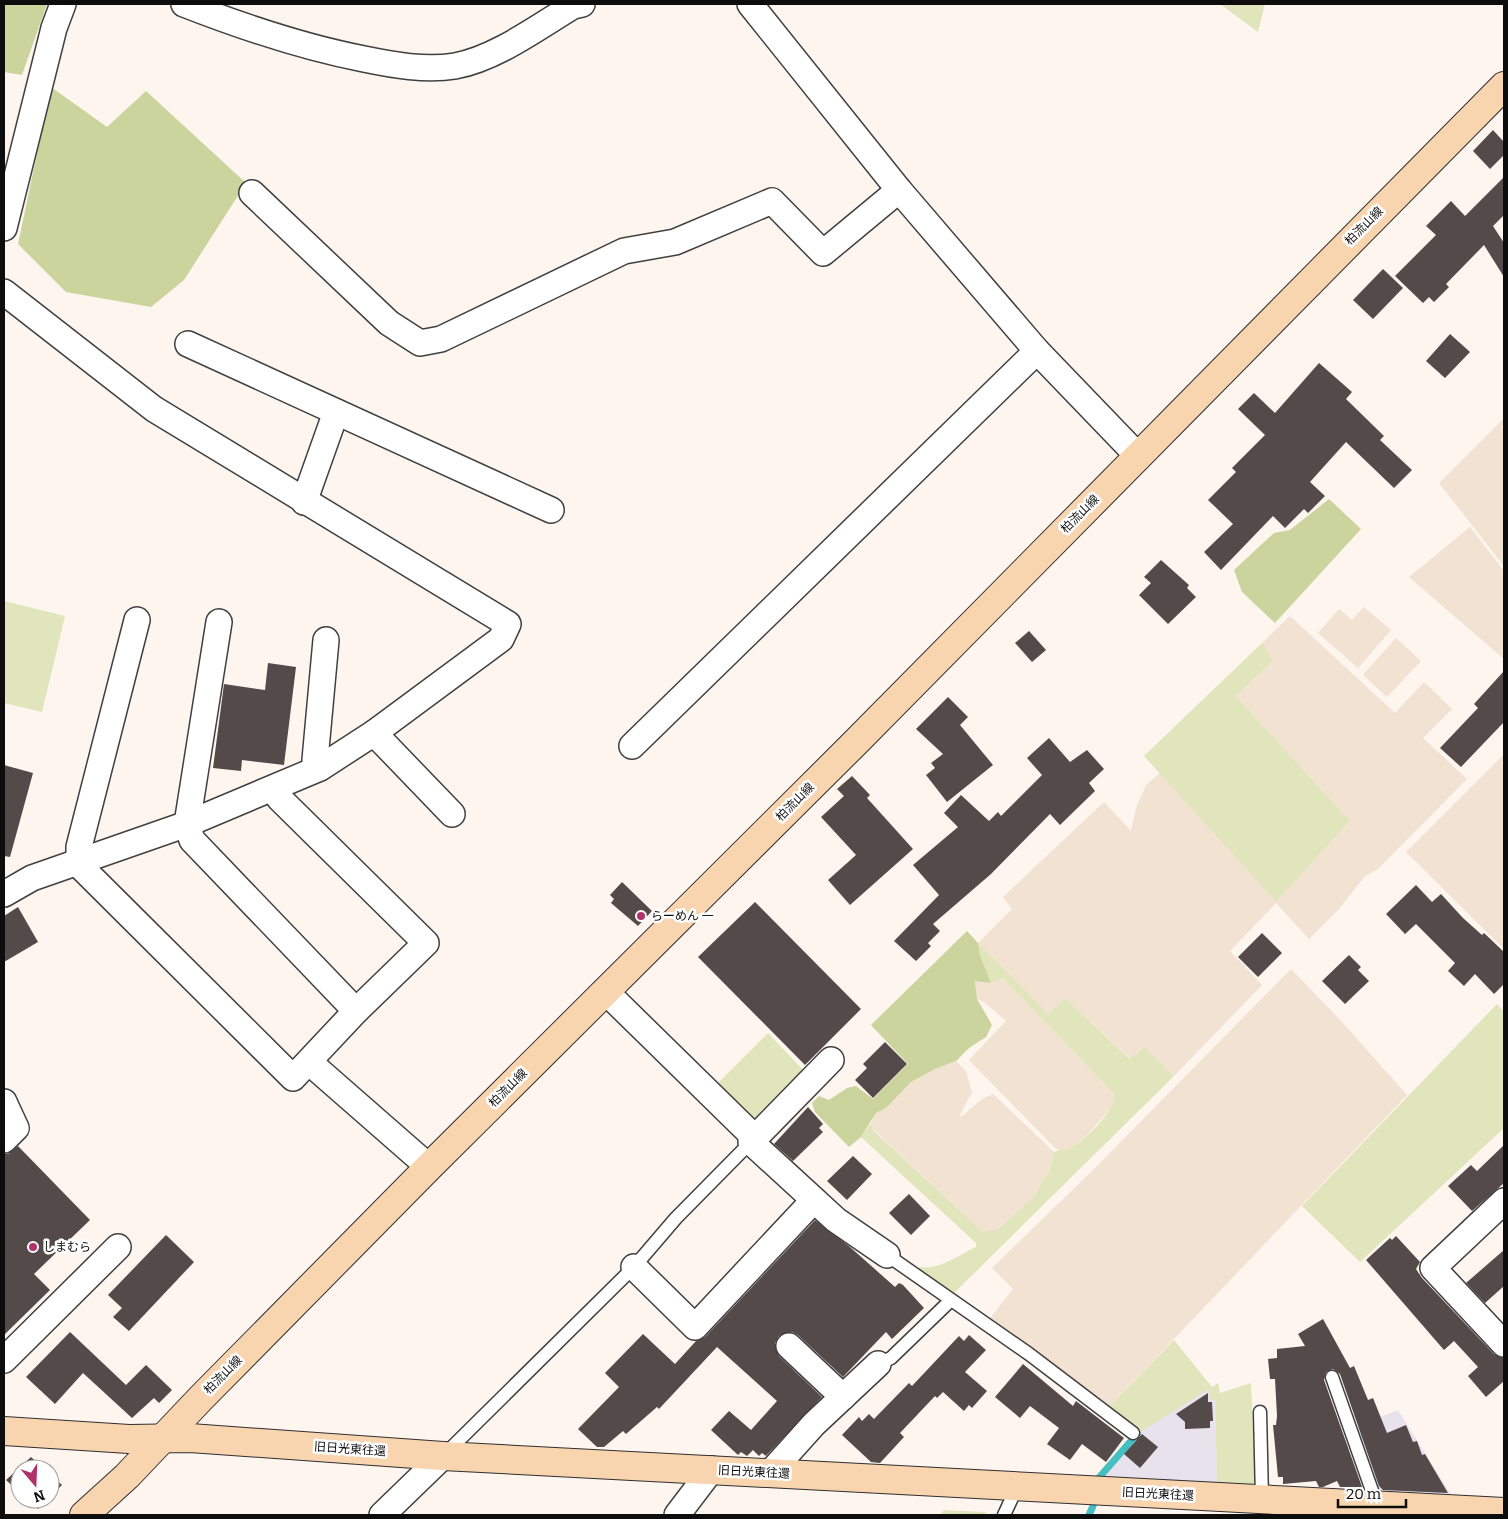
<svg xmlns="http://www.w3.org/2000/svg" width="1508" height="1519" viewBox="0 0 1508 1519" font-family="Bitter,'Noto Sans JP',serif">
<style>
.industrial{fill:#e7e2eb}
.farmland{fill:#f1e2d1}
.green{fill:#e1e5bb}
.forest{fill:#cbd49c}
.lines{fill:none;stroke-linecap:round;stroke-linejoin:round}
.stream{stroke:#45bfc1;stroke-width:7}
.building{fill:#554a4a}
.lane-casing{stroke:#404040;stroke-width:15}
.street-casing{stroke:#404040;stroke-width:28}
.secondary-casing{stroke:#2f2f2f;stroke-width:30}
.lane{stroke:#fff;stroke-width:12}
.street{stroke:#fff;stroke-width:25}
.secondary{stroke:#f8d4af;stroke-width:28}
.poi-dot{fill:#b03268;stroke:#fff;stroke-width:2}
.labels{text-anchor:middle;stroke-width:5;stroke-linejoin:round;paint-order:stroke}
.street-label{font-size:12px;fill:#0d0d0d;stroke:#fff}
.poi-label{font-size:12px;fill:#0d0d0d;stroke:#fff;text-anchor:start}
</style>
<rect width="100%" height="100%" fill="#fdf5ee"/>
<g class="industrial">
<polygon points="1209,1388 1215,1400 1217,1484 1102,1477 1139,1433"/>
<polygon points="1398,1410 1453,1498 1380,1494 1356,1427"/>
</g>
<g class="farmland">
<polygon points="1503,419 1504,420 1504,566 1439,483"/>
<polygon points="1470,527 1504,571 1504,659 1409,577"/>
<polygon points="1364,607 1391,630 1358,668 1318,633 1339,609 1352,620"/>
<polygon points="1290,616 1395,713 1424,682 1452,709 1423,738 1467,779 1378,869 1365,876 1339,909 1309,939 1276,903 1230,951 1262,985 1174,1076 1145,1047 1131,1059 1065,998 1048,1015 978,943 1012,909 1003,897 1104,802 1131,831 1136,808 1146,785 1160,773 1276,902 1350,821 1236,696 1273,661 1262,643"/>
<polygon points="1396,638 1421,661 1387,697 1363,675"/>
<polygon points="1504,754 1504,949 1406,852"/>
<polygon points="1291,969 1343,1023 1407,1095 1106,1410 988,1321 1013,1289 992,1268 1095,1168"/>
<polygon points="1003,978 1115,1095 1114,1104 1090,1132 1072,1148 1062,1151 1056,1149 969,1060 1006,1021 984,1002 977,999 975,980 991,983"/>
<polygon points="956,1061 966,1071 972,1092 960,1115 961,1117 982,1099 993,1094 1054,1152 1049,1173 1043,1179 1034,1197 997,1230 989,1232 983,1232 873,1129 871,1123 876,1113 886,1108 911,1082 935,1069"/>
</g>
<g class="green">
<polygon points="1220,4 1265,4 1258,32"/>
<polygon points="4,601 65,616 42,712 4,703"/>
<polygon points="1262,643 1273,661 1236,696 1350,821 1276,902 1144,756"/>
<path d="M978 943 1048 1014 1065 998 1130 1059 1145 1047 1174 1076 953 1294 916 1270 920 1267C939 1270 959 1255 976 1247V1243L861 1137 871 1123 873 1130 983 1232 997 1230 1034 1197 1043 1179 1049 1173 1054 1152C1060 1149 1066 1151 1072 1147 1088 1138 1112 1113 1115 1095L1003 978 991 983 980 955Z"/>
<polygon points="1497,1004 1504,1012 1504,1128 1360,1262 1302,1206"/>
<polygon points="768,1033 807,1074 761,1121 749,1121 715,1086"/>
<polygon points="1174,1340 1212,1387 1218,1383 1220,1393 1251,1383 1255,1480 1252,1487 1217,1484 1215,1400 1209,1400 1209,1389 1139,1433 1106,1410"/>
<polygon points="944,1510 985,1512 987,1515 940,1515"/>
</g>
<g class="forest">
<polygon points="4,4 47,4 22,75 4,72"/>
<polygon points="51,87 107,127 146,91 246,183 184,280 151,307 66,292 18,244"/>
<polygon points="1329,499 1361,529 1275,623 1242,592 1234,570 1274,533 1290,530"/>
<polygon points="967,931 978,943 980,955 991,983 975,981 977,999 992,1025 986,1037 969,1048 956,1061 935,1069 911,1082 886,1108 876,1113 861,1137 849,1147 815,1112 812,1103 819,1096 829,1100 847,1088 856,1086 873,1099 908,1064 871,1025"/>
</g>
<g class="lines">
<g class="stream">
<polyline points="1097,1480 1137,1434"/>
<polyline points="1089,1515 1093,1506"/>
</g>
</g>
<g class="building">
<polygon points="1493,130 1504,142 1504,155 1490,169 1473,151"/>
<polygon points="1504,177 1504,215 1493,226 1504,243 1504,277 1484,245 1446,284 1449,287 1434,302 1429,297 1423,303 1395,276 1436,235 1426,226 1451,201 1465,216"/>
<polygon points="1383,269 1403,288 1373,319 1353,300"/>
<polygon points="1450,334 1470,352 1445,378 1426,361"/>
<polygon points="1319,363 1352,392 1346,399 1384,436 1380,440 1412,470 1394,488 1346,442 1310,482 1325,496 1308,513 1304,509 1285,528 1273,516 1221,570 1204,552 1233,524 1208,500 1236,472 1232,468 1265,435 1238,409 1254,393 1275,413"/>
<polygon points="1161,560 1189,585 1187,588 1196,597 1168,624 1139,595 1151,583 1144,577"/>
<polygon points="1029,631 1046,650 1032,662 1015,643"/>
<polygon points="268,663 296,667 284,765 242,760 241,771 213,768 224,684 265,690"/>
<polygon points="1504,671 1504,722 1461,767 1440,748 1478,708 1474,704"/>
<polygon points="948,697 968,717 960,725 993,765 947,802 926,775 935,768 931,763 943,754 916,729"/>
<polygon points="1049,738 1070,762 1087,750 1104,769 1089,783 1095,791 1060,825 1050,814 991,874 933,924 940,931 928,943 931,946 916,961 894,941 939,895 913,865 958,827 944,813 961,795 989,821 998,812 1001,816 1042,775 1027,758"/>
<polygon points="4,765 33,773 10,857 4,856"/>
<polygon points="852,776 870,795 867,798 913,849 850,905 828,880 856,855 821,817 844,796 837,789"/>
<polygon points="622,882 652,911 638,926 611,903 614,899 610,895"/>
<polygon points="1416,885 1432,902 1441,894 1463,918 1482,935 1484,933 1504,952 1504,984 1494,994 1475,974 1464,986 1448,971 1455,963 1416,924 1405,934 1386,914"/>
<polygon points="755,902 861,1009 805,1065 698,957"/>
<polygon points="18,907 38,942 4,962 4,916"/>
<polygon points="1262,933 1282,953 1258,977 1238,957"/>
<polygon points="1349,955 1361,967 1358,970 1369,981 1345,1004 1322,981"/>
<polygon points="885,1042 907,1064 873,1098 855,1080 867,1068 863,1064"/>
<polygon points="808,1107 823,1124 819,1128 823,1132 793,1161 774,1144"/>
<polygon points="1504,1145 1504,1183 1472,1211 1448,1186 1471,1165 1477,1171"/>
<polygon points="18,1146 90,1220 34,1274 50,1290 4,1335 4,1154 8,1154"/>
<polygon points="853,1156 872,1174 847,1200 827,1181"/>
<polygon points="909,1194 930,1216 911,1235 889,1213"/>
<polygon points="815,1220 850,1247 895,1287 899,1283 903,1285 924,1308 892,1339 886,1332 843,1377 798,1335 792,1332 779,1336 775,1343 779,1356 822,1397 766,1456 762,1453 759,1456 753,1450 747,1456 741,1452 738,1455 711,1430 729,1411 751,1430 777,1401 717,1347 659,1409 657,1407 626,1434 623,1431 604,1447 597,1447 578,1429 619,1387 605,1373 643,1334 675,1364 696,1341 705,1337"/>
<polygon points="166,1235 194,1262 129,1331 113,1317 122,1308 108,1295"/>
<polygon points="1396,1236 1420,1262 1416,1269 1422,1278 1494,1354 1504,1358 1504,1381 1486,1397 1468,1376 1478,1367 1454,1341 1444,1350 1366,1260 1390,1238 1392,1240"/>
<polygon points="1504,1250 1504,1286 1485,1303 1466,1283"/>
<polygon points="1323,1319 1350,1368 1354,1366 1368,1400 1373,1398 1387,1433 1406,1425 1413,1442 1417,1441 1422,1455 1425,1454 1448,1493 1383,1490 1379,1486 1340,1374 1333,1369 1326,1372 1324,1380 1362,1487 1340,1487 1337,1481 1323,1487 1319,1487 1316,1481 1283,1484 1283,1477 1278,1477 1273,1425 1276,1425 1277,1416 1275,1379 1270,1379 1268,1359 1277,1358 1277,1349 1305,1346 1298,1334"/>
<polygon points="70,1332 126,1385 146,1365 172,1390 159,1403 154,1398 132,1418 83,1373 55,1404 26,1377"/>
<polygon points="969,1335 986,1350 965,1372 987,1391 972,1408 969,1405 964,1411 943,1392 937,1398 935,1396 900,1433 904,1437 880,1463 871,1462 842,1435 859,1417 862,1421 869,1414 874,1419 909,1383 912,1386 959,1336 964,1341"/>
<polygon points="1023,1364 1073,1406 1076,1401 1124,1438 1106,1462 1082,1444 1070,1460 1047,1444 1059,1428 1030,1406 1020,1418 995,1397"/>
<polygon points="1208,1393 1208,1402 1212,1402 1213,1421 1210,1421 1210,1428 1185,1429 1185,1422 1176,1414"/>
<polygon points="1142,1434 1158,1447 1140,1468 1124,1454"/>
<polygon points="31,1457 44,1469 20,1469 20,1493 6,1480"/>
<polygon points="50,1474 62,1485 50,1497"/>
<polygon points="27,1499 48,1499 38,1509"/>
</g>
<g class="lines">
<g class="lane-casing">
<g id="lane">
<polyline points="887,1255 1029,1354 1133,1433"/>
<polyline points="878,1364 891,1358 951,1300"/>
<polyline points="1332,1377 1377,1505"/>
<polyline points="1260,1412 1262,1499"/>
<polyline points="445,1454 634,1267 676,1218 751,1142"/>
<polyline points="1004,1515 1017,1487"/>
</g>
</g>
<g class="street-casing">
<g id="street">
<path d="M184 4C243 27 302 47 364 59 393 65 426 71 455 66 495 59 538 27 573 6L582 4"/>
<polyline points="750,4 899,190 1037,351 1138,456"/>
<polyline points="252,193 389,323 420,343 441,339 624,251 675,242 772,201 823,253 899,190"/>
<polyline points="4,228 54,28 63,4"/>
<polyline points="4,292 154,409 508,624 501,639 374,733 320,768 187,824 32,878 4,894"/>
<polyline points="188,344 551,510"/>
<polyline points="304,502 336,412"/>
<polyline points="137,620 79,847 79,861 83,869 293,1078 356,1011 426,943 279,798 276,787"/>
<polyline points="219,622 187,824 192,840 356,1011"/>
<polyline points="374,733 452,814"/>
<polyline points="632,746 1037,351"/>
<polyline points="320,768 315,760 326,640"/>
<polyline points="605,991 754,1137"/>
<polyline points="831,1060 751,1142 836,1220 887,1255"/>
<polyline points="309,1062 429,1167"/>
<polyline points="4,1102 16,1128 4,1140"/>
<polyline points="1504,1201 1433,1268 1504,1344"/>
<polyline points="634,1267 695,1327 814,1200"/>
<polyline points="789,1346 843,1397"/>
<polyline points="4,1360 118,1247"/>
<polyline points="770,1473 814,1424 878,1364"/>
<polyline points="382,1515 443,1456"/>
<polyline points="677,1515 712,1469"/>
</g>
</g>
<g class="secondary-casing">
<g id="secondary">
<polyline points="4,1431 129,1439 190,1438 443,1456 1504,1512"/>
<polyline points="84,1515 127,1476 201,1398 429,1167 855,743 1504,86"/>
</g>
</g>
<use href="#lane" class="lane"/>
<use href="#street" class="street"/>
<use href="#secondary" class="secondary"/>
</g>
<g class="poi-dot">
<circle cx="641" cy="916" r="5"/>
<circle cx="33" cy="1247" r="5"/>
</g>
<g class="labels">
<g class="street-label">
<text transform="translate(1364 226) rotate(-45)" y="4">柏流山線</text>
<text transform="translate(1080 514) rotate(-45)" y="4">柏流山線</text>
<text transform="translate(795 802) rotate(-45)" y="4">柏流山線</text>
<text transform="translate(508 1088) rotate(-45)" y="4">柏流山線</text>
<text transform="translate(223 1375) rotate(-45)" y="4">柏流山線</text>
<text transform="translate(350 1449) rotate(4)" y="4">旧日光東往還</text>
<text transform="translate(754 1472) rotate(3)" y="4">旧日光東往還</text>
<text transform="translate(1158 1494) rotate(3)" y="4">旧日光東往還</text>
</g>
<g class="poi-label">
<text x="651" y="920">らーめん 一</text>
<text x="43" y="1251">しまむら</text>
</g>
</g>
<rect width="1508" height="1519" fill="none" stroke="#0d0d0d" stroke-width="10"/>
<g transform="translate(35 1484) rotate(161)"><circle r="24" fill="#ffffff" stroke="#9e9e9e"/>
<path d="M0-4L9 19L0 12L-9 19Z" fill="#b03268"/>
<text y="-8" font-size="14" font-weight="bold" text-anchor="middle" fill="#0d0d0d">N</text>
</g>
<path d="M1338 1499v8h68v-8" fill="none" stroke="#0d0d0d" stroke-width="2.5"/>
<text x="1346" y="1499" font-size="15" fill="#0d0d0d" stroke="#ffffff" stroke-width="4" paint-order="stroke">20 m</text>
</svg>
